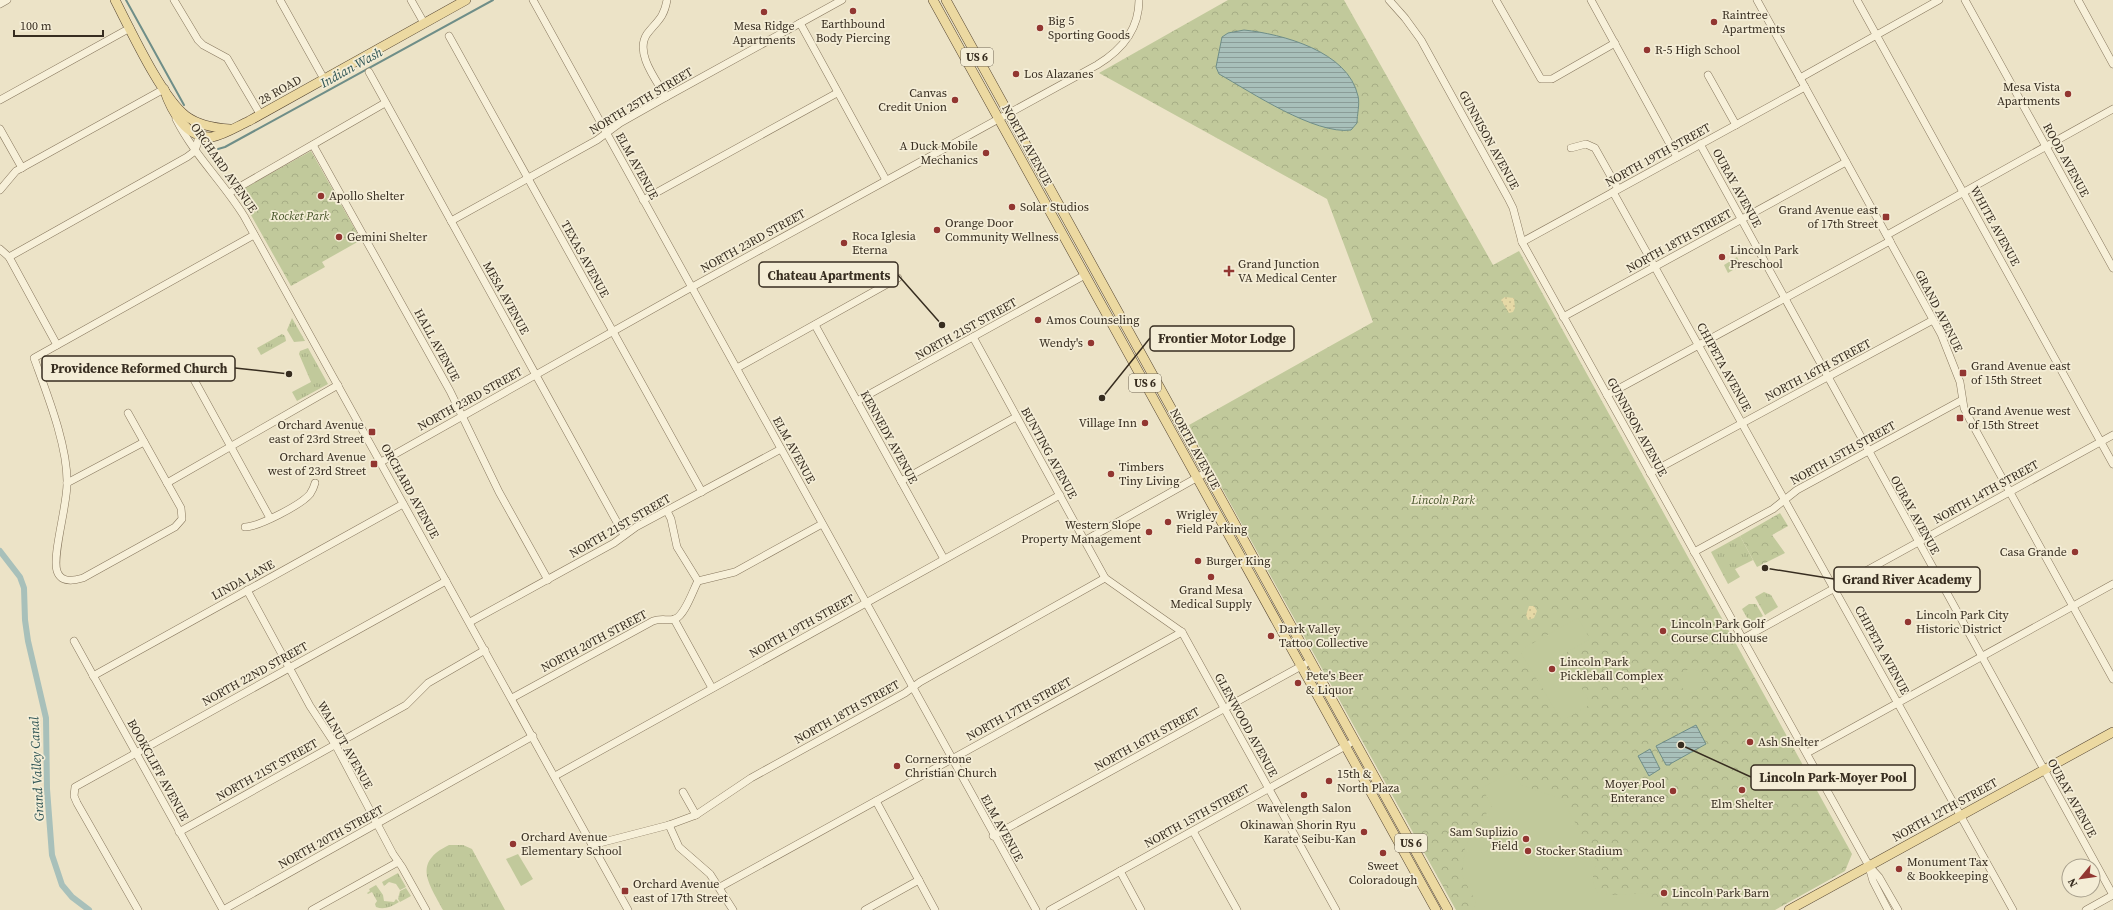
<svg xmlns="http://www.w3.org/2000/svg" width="2113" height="910" viewBox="0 0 2113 910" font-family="'Source Serif 4',serif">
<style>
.grass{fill:url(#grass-tufts)}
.forest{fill:url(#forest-crowns)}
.sand{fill:url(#sand-dots)}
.garden{fill:#c1c99b}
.water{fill:url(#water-rules);stroke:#6f8e88}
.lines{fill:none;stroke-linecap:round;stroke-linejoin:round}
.stream{stroke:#6f8e88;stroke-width:2}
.canal{stroke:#a8c0ba;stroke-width:6}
.minor-casing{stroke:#86765d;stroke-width:8}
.major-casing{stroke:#544431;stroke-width:10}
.minor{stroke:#f7f0d9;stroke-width:7}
.major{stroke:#ecd9a1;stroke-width:9}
.poi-dot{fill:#923631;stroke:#f4edd6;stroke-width:1.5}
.labels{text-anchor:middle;stroke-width:3.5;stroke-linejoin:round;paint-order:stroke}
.shield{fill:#f4edd6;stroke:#706757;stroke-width:1}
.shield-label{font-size:11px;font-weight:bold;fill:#372d20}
.poi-label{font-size:12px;fill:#372d20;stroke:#f4edd6;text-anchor:start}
.street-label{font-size:12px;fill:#372d20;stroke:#f4edd6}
.park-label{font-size:12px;font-style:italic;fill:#455328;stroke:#f4edd6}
.water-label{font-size:13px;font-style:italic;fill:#305656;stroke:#f4edd6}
.leader{fill:none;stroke:#372d20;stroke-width:1.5}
.callout-dot{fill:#372d20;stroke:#f4edd6;stroke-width:1.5}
.callout{fill:#f4edd6;stroke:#372d20;stroke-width:1.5}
.callout-label{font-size:13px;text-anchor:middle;font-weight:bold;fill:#372d20}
</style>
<defs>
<pattern id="grass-tufts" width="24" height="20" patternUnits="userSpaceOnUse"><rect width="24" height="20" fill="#c1c99b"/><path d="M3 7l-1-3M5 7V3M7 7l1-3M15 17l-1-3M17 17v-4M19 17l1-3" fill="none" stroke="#a6ad85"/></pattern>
<pattern id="forest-crowns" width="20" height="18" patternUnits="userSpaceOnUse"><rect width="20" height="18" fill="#c1c99b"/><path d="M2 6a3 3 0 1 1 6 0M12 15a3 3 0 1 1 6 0" fill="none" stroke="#a6ad85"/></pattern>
<pattern id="sand-dots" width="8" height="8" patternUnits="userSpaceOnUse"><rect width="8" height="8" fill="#e6d9a6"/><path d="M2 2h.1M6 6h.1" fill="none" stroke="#c6bb8f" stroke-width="1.8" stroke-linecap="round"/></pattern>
<pattern id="water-rules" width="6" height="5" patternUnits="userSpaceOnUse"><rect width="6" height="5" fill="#a8c0ba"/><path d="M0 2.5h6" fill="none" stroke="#8a9c97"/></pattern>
</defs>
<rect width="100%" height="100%" fill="#ece3c7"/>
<g class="grass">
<polygon points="292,318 305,341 294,342 287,330"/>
<polygon points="282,334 285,336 286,341 261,355 257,348"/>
<polygon points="308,348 328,384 297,401 292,392 311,382 299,354 300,351"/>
<polygon points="1740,536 1753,560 1735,569 1740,577 1728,584 1711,552"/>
<polygon points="1764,592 1771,595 1778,607 1765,615 1755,597"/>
<polygon points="1749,604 1756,604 1763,616 1750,623 1742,609"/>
<path d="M449 845H463L472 849 505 910H443C429 883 412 863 449 845Z"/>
<polygon points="398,873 406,887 400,890 396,884 389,882 384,886 382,882"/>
<path d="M376 885 383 895 384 901 394 902 396 899 399 902C391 907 384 910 376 907L375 904 377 901 372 892 368 894 367 893 370 891 369 889Z"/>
<polygon points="406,888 411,896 400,902 398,899 400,891"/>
</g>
<g class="forest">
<polygon points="1228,0 1344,0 1493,265 1519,251 1852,854 1845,871 1775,910 1456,910 1203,454 1189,425 1373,322 1327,199 1099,73"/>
<polygon points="311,151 361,240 322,262 325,267 291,286 238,192"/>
<polygon points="1737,257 1741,265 1728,273 1724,265"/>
<polygon points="1780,513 1788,526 1772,535 1785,553 1757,567 1740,536"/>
</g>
<g class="sand">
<polygon points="1505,297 1514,298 1515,308 1513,312 1509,313 1501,300"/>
<polygon points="1529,606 1534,606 1537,611 1534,618 1528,620 1526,615"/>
</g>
<g class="garden">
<polygon points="1578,618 1590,639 1562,655 1591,704 1562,721 1521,653 1524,648"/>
<circle cx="1692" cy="681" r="12"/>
<path d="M1513 771 1521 785 1562 799 1597 862C1592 874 1591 881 1597 892L1611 895 1650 893V910H1474L1476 902 1462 876 1465 847 1474 830 1492 806 1482 788Z"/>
<polygon points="518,854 533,879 521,886 506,859"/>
</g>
<g class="water">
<path d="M1244 30C1282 34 1348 51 1358 96 1360 104 1357 115 1357 123L1351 130C1315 135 1251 92 1219 74L1216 67 1222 37 1228 33Z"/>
<polygon points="1696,725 1706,744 1670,764 1670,765 1666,765 1656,746"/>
<polygon points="1650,749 1660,769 1649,776 1638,756"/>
</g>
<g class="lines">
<g class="stream">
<polyline points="126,0 184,105"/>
<polyline points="218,149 225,147 493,0"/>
</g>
<polyline class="canal" points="0,551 20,577 24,588 25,620 28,641 46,718 47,789 52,855 62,885 72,897 89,910"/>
<g class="minor-casing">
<g id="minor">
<polyline points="174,0 198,40 203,45 227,58 260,114"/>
<polyline points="280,0 324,79"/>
<polyline points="411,0 424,23"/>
<polyline points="533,0 1036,910"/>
<polyline points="1389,0 1405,18 1421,40 1508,198 1513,208 1522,242 1869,866 1879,877 1898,910"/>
<polyline points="1496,0 1541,79 1552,79 1615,43"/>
<polyline points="1591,0 1677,157"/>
<polyline points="1757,0 1941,334 1960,382 1964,408 1969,418 2113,679"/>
<polyline points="1857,0 2113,464"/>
<polyline points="1965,0 2113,268"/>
<polyline points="2078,0 2113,64"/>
<polyline points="0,4 7,0"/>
<polyline points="800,23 886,180"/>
<polyline points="449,36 702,492"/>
<polyline points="369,72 624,535"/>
<polyline points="1708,75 1736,125"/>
<polyline points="1800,78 1939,0"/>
<path d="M666 97C657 81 634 53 647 34 657 21 664 18 667 0"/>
<polyline points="0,100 130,28"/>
<path d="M176 119C194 155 223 182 244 216L628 910"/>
<path d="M192 120C201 131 199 139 195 151"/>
<polyline points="0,129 22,168"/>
<polyline points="1700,144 2113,895"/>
<polyline points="313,145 450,391 499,492 548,580"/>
<polyline points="1571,148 1586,144 1595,148 1618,189"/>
<polyline points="0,190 16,171 164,89"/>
<polyline points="1613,192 2013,910"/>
<polyline points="229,193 385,103"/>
<polyline points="643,200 837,93"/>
<polyline points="451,221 597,140 620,123 666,97 842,0"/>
<polyline points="1887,235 2113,109"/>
<polyline points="1522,242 1805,87"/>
<polyline points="0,249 9,257 57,345"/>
<polyline points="9,257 187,157 195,151"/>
<polyline points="1563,317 1846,162"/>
<polyline points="815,325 944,559"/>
<polyline points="973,337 1105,578 1182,632 1336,910"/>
<polyline points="737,368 898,278"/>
<polyline points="192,376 270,518"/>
<polyline points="1607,395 1890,241"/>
<polyline points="857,401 1085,275"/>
<path d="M128 413 181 508 182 519 175 527 83 578C73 581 61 583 57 571 52 556 67 506 67 484 68 446 47 394 34 358L254 235"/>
<path d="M381 462 683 292 1097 65C1122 50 1139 30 1139 0"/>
<polyline points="1650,473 1933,320"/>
<polyline points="901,481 1016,417"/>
<polyline points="67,483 144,442"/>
<polyline points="167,483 338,385"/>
<polyline points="667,511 671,519 677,547 698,581"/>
<path d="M245 527C258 527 301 505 310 494 312 491 314 487 315 483"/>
<polyline points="1084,541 1207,472"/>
<polyline points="1694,552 1773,509 1797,490 1962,400"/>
<polyline points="247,590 310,706 335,744 393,854 402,867 426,910"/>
<polyline points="674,619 712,688"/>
<polyline points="470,622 614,543 636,527 781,449"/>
<polyline points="1744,638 2113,435"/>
<polyline points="74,641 223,910"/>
<polyline points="93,676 403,504"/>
<path d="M512 698 653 621C661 618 668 621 675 619 685 615 693 590 698 581L735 572 822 524"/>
<polyline points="1807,753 2113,584"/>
<polyline points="555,776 1060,495"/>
<polyline points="683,792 696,815"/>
<polyline points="876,801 935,910"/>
<polyline points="669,825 679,847 710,874 733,910"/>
<polyline points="1193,831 1237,910"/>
<polyline points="179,832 406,705 428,683 485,650"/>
<polyline points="993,836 1305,664"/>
<polyline points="592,845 669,825 696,815 751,778 905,693 920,682 1105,578"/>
<polyline points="1869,867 1873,881 1888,910"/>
<polyline points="1120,871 1141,910"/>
<polyline points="720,887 1182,632"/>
<polyline points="138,910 77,803 74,796 75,787 446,581"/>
<polyline points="223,910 533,736"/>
<polyline points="312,910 398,862"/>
<polyline points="865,910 919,880"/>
<polyline points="1050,910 1349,744"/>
<polyline points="2086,910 2113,895"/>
</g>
</g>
<g class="major-casing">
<g id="major">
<path d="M115 0C130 29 162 98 186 116 198 125 214 128 230 129"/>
<polyline points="933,0 1436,910"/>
<polyline points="946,0 1448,910"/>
<path d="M164 89C171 110 186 139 212 137 224 135 238 126 249 121L466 0"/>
<polyline points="1789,910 2113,732"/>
</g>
</g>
<use href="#minor" class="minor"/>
<use href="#major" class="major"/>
</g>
<g class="poi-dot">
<circle cx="853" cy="11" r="4"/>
<circle cx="764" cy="12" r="4"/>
<circle cx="1714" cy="22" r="4"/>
<circle cx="1040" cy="28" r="4"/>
<circle cx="1647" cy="50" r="4"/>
<circle cx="1016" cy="74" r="4"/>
<circle cx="2068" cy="94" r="4"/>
<circle cx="955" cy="100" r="4"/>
<circle cx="986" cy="153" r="4"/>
<circle cx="321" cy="196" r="4"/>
<circle cx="1012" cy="207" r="4"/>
<rect x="1882" y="213" width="8" height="8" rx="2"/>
<circle cx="937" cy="230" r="4"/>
<circle cx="339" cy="237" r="4"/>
<circle cx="844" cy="243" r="4"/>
<circle cx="1722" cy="257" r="4"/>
<path d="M1227 265h4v4h4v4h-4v4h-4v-4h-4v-4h4z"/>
<circle cx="1038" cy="320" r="4"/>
<circle cx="1091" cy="343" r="4"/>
<rect x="1959" y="369" width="8" height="8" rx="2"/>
<rect x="1956" y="414" width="8" height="8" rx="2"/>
<circle cx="1145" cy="423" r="4"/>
<rect x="368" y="428" width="8" height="8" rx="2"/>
<rect x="370" y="460" width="8" height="8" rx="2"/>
<circle cx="1111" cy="474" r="4"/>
<circle cx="1168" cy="522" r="4"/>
<circle cx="1149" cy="532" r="4"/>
<circle cx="2075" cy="552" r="4"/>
<circle cx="1198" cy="561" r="4"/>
<circle cx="1211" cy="577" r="4"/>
<circle cx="1908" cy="622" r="4"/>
<circle cx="1663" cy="631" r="4"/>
<circle cx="1271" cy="636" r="4"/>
<circle cx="1552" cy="669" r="4"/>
<circle cx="1298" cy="683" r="4"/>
<circle cx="1750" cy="742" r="4"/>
<circle cx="897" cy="766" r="4"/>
<circle cx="1329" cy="781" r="4"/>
<circle cx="1742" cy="790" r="4"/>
<circle cx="1673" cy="791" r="4"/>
<circle cx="1304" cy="795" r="4"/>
<circle cx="1364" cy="832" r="4"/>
<circle cx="1526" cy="839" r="4"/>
<circle cx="513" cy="844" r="4"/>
<circle cx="1528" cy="851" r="4"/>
<circle cx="1383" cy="853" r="4"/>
<circle cx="1899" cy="869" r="4"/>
<rect x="621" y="887" width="8" height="8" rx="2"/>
<circle cx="1664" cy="893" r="4"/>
</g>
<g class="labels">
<g class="shield">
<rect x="961" y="48" width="32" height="18" rx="3"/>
<rect x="1129" y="374" width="32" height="18" rx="3"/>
<rect x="1395" y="834" width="32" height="18" rx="3"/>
</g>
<g class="shield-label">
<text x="977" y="61">US 6</text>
<text x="1145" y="387">US 6</text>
<text x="1411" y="847">US 6</text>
</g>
<g class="poi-label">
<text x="1722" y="19">Raintree<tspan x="1722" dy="14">Apartments</tspan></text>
<text x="1048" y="25">Big 5<tspan x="1048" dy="14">Sporting Goods</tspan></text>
<text x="853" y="28" text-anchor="middle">Earthbound<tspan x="853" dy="14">Body Piercing</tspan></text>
<text x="764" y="30" text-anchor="middle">Mesa Ridge<tspan x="764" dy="14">Apartments</tspan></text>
<text x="1655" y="54">R-5 High School</text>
<text x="1024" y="78">Los Alazanes</text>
<text x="2060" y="91" text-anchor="end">Mesa Vista<tspan x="2060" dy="14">Apartments</tspan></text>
<text x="947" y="97" text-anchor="end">Canvas<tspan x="947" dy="14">Credit Union</tspan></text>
<text x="978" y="150" text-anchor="end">A Duck Mobile<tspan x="978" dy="14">Mechanics</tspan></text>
<text x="329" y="200">Apollo Shelter</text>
<text x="1020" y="211">Solar Studios</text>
<text x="1878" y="214" text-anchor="end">Grand Avenue east<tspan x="1878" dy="14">of 17th Street</tspan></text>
<text x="945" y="227">Orange Door<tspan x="945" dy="14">Community Wellness</tspan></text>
<text x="852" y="240">Roca Iglesia<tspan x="852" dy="14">Eterna</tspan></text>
<text x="347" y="241">Gemini Shelter</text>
<text x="1730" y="254">Lincoln Park<tspan x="1730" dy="14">Preschool</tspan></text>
<text x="1238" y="268">Grand Junction<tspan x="1238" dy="14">VA Medical Center</tspan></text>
<text x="1046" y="324">Amos Counseling</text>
<text x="1083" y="347" text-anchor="end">Wendy's</text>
<text x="1971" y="370">Grand Avenue east<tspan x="1971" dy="14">of 15th Street</tspan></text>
<text x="1968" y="415">Grand Avenue west<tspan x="1968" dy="14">of 15th Street</tspan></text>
<text x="1137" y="427" text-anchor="end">Village Inn</text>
<text x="364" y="429" text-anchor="end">Orchard Avenue<tspan x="364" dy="14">east of 23rd Street</tspan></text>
<text x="366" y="461" text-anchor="end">Orchard Avenue<tspan x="366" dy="14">west of 23rd Street</tspan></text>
<text x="1119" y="471">Timbers<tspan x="1119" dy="14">Tiny Living</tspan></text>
<text x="1176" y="519">Wrigley<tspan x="1176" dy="14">Field Parking</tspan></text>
<text x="1141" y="529" text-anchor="end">Western Slope<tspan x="1141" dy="14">Property Management</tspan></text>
<text x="2067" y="556" text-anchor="end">Casa Grande</text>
<text x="1206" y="565">Burger King</text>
<text x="1211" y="594" text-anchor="middle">Grand Mesa<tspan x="1211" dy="14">Medical Supply</tspan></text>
<text x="1916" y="619">Lincoln Park City<tspan x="1916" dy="14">Historic District</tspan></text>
<text x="1671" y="628">Lincoln Park Golf<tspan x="1671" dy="14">Course Clubhouse</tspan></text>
<text x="1279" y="633">Dark Valley<tspan x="1279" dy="14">Tattoo Collective</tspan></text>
<text x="1560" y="666">Lincoln Park<tspan x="1560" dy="14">Pickleball Complex</tspan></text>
<text x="1306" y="680">Pete's Beer<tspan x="1306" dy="14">&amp; Liquor</tspan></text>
<text x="1758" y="746">Ash Shelter</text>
<text x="905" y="763">Cornerstone<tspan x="905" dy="14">Christian Church</tspan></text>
<text x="1337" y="778">15th &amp;<tspan x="1337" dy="14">North Plaza</tspan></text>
<text x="1665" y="788" text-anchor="end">Moyer Pool<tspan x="1665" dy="14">Enterance</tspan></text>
<text x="1742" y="808" text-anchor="middle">Elm Shelter</text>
<text x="1304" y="812" text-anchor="middle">Wavelength Salon</text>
<text x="1356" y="829" text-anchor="end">Okinawan Shorin Ryu<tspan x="1356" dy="14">Karate Seibu-Kan</tspan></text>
<text x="1518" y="836" text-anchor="end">Sam Suplizio<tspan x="1518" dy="14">Field</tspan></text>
<text x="521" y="841">Orchard Avenue<tspan x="521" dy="14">Elementary School</tspan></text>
<text x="1536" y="855">Stocker Stadium</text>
<text x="1907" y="866">Monument Tax<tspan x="1907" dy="14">&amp; Bookkeeping</tspan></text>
<text x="1383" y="870" text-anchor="middle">Sweet<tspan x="1383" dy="14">Coloradough</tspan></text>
<text x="633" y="888">Orchard Avenue<tspan x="633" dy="14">east of 17th Street</tspan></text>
<text x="1672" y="897">Lincoln Park Barn</text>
</g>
<g class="street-label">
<text transform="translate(280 90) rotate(-29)" y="4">28 ROAD</text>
<text transform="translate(641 101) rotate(-31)" y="4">NORTH 25TH STREET</text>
<text transform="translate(1489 140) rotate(61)" y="4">GUNNISON AVENUE</text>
<text transform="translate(1027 145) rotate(61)" y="4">NORTH AVENUE</text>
<text transform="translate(1658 155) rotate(-29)" y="4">NORTH 19TH STREET</text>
<text transform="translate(2066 160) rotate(61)" y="4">ROOD AVENUE</text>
<text transform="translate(637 166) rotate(61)" y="4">ELM AVENUE</text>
<text transform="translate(224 168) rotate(55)" y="4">ORCHARD AVENUE</text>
<text transform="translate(1737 188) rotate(61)" y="4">OURAY AVENUE</text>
<text transform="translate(1995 226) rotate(61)" y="4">WHITE AVENUE</text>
<text transform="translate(753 241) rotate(-29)" y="4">NORTH 23RD STREET</text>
<text transform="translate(1679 241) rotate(-29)" y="4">NORTH 18TH STREET</text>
<text transform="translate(585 259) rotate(61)" y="4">TEXAS AVENUE</text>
<text transform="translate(506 298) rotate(61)" y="4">MESA AVENUE</text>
<text transform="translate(1939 311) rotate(63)" y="4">GRAND AVENUE</text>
<text transform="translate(966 329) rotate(-29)" y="4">NORTH 21ST STREET</text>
<text transform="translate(437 345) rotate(61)" y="4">HALL AVENUE</text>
<text transform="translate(1724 367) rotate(61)" y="4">CHIPETA AVENUE</text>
<text transform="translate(1818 370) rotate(-28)" y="4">NORTH 16TH STREET</text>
<text transform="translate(470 399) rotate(-29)" y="4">NORTH 23RD STREET</text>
<text transform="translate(1637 427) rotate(61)" y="4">GUNNISON AVENUE</text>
<text transform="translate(889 437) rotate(61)" y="4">KENNEDY AVENUE</text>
<text transform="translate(1195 449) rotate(61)" y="4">NORTH AVENUE</text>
<text transform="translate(794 450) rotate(61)" y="4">ELM AVENUE</text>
<text transform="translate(1049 453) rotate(61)" y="4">BUNTING AVENUE</text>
<text transform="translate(1843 453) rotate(-29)" y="4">NORTH 15TH STREET</text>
<text transform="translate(410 491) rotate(61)" y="4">ORCHARD AVENUE</text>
<text transform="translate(1986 492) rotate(-29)" y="4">NORTH 14TH STREET</text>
<text transform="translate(1915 515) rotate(61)" y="4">OURAY AVENUE</text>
<text transform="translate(620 526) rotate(-30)" y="4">NORTH 21ST STREET</text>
<text transform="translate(243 580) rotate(-29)" y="4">LINDA LANE</text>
<text transform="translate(802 626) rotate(-29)" y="4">NORTH 19TH STREET</text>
<text transform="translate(594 641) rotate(-28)" y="4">NORTH 20TH STREET</text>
<text transform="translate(1882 650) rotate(61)" y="4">CHIPETA AVENUE</text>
<text transform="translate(255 674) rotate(-29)" y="4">NORTH 22ND STREET</text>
<text transform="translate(1019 709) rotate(-29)" y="4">NORTH 17TH STREET</text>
<text transform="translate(847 712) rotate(-29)" y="4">NORTH 18TH STREET</text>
<text transform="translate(1246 725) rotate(61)" y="4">GLENWOOD AVENUE</text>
<text transform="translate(1147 739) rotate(-29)" y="4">NORTH 16TH STREET</text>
<text transform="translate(345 745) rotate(60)" y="4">WALNUT AVENUE</text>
<text transform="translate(158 770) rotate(61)" y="4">BOOKCLIFF AVENUE</text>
<text transform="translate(267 770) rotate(-29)" y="4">NORTH 21ST STREET</text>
<text transform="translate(2072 798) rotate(61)" y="4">OURAY AVENUE</text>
<text transform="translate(1945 810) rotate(-29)" y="4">NORTH 12TH STREET</text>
<text transform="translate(1197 816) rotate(-29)" y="4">NORTH 15TH STREET</text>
<text transform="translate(1002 828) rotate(61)" y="4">ELM AVENUE</text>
<text transform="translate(331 837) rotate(-29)" y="4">NORTH 20TH STREET</text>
</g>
<g class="park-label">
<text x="300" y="220">Rocket Park</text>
<text x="1443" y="504">Lincoln Park</text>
</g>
<g class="water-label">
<text transform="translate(351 67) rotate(-29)" y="5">Indian Wash</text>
<text transform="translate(36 769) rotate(-93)" y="5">Grand Valley Canal</text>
</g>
</g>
<path class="leader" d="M942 325L898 275M1102 398L1150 338M289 374L235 368M1765 568L1834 579M1681 745L1751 777"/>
<g class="callout-dot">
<circle cx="942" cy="325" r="4"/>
<circle cx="1102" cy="398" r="4"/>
<circle cx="289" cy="374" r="4"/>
<circle cx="1765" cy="568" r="4"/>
<circle cx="1681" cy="745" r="4"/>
</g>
<g class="callout">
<rect x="759" y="262" width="139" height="25" rx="4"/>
<rect x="1150" y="326" width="144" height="25" rx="4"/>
<rect x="42" y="356" width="193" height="25" rx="4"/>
<rect x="1834" y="567" width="146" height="25" rx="4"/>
<rect x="1751" y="765" width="164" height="25" rx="4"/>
</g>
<g class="callout-label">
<text x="829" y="280">Chateau Apartments</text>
<text x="1222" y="343">Frontier Motor Lodge</text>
<text x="139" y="373">Providence Reformed Church</text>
<text x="1907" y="584">Grand River Academy</text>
<text x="1833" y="782">Lincoln Park-Moyer Pool</text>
</g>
<g transform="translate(2081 878) rotate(241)"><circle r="19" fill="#f4edd6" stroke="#a8a08d"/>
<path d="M0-3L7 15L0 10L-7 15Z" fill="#923631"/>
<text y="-6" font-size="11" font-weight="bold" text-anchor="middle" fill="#372d20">N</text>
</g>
<path d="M14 30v6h89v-6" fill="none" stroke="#372d20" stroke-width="2"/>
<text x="20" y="30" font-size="12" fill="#372d20" stroke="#f4edd6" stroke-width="3" paint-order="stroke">100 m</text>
</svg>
